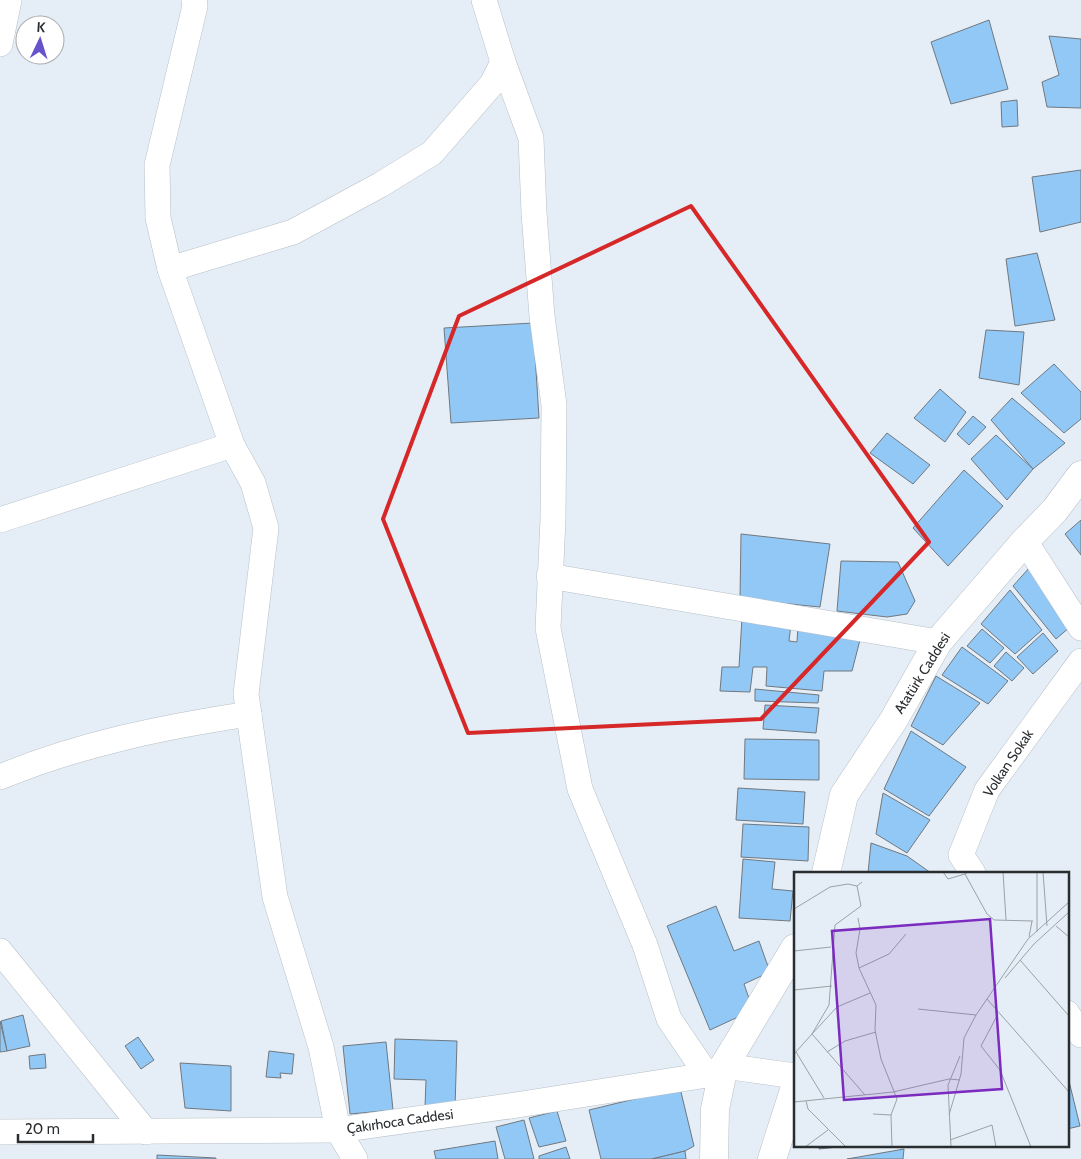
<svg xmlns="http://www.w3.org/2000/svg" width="1081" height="1159" viewBox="0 0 1081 1159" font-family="Cabin,sans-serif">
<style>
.building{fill:#92c8f6;stroke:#70787f}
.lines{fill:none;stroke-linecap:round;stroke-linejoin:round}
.minor-casing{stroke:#b7bfc7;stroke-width:26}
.major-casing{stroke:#b7bfc7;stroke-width:29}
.minor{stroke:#fff;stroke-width:25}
.major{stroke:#fff;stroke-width:28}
.marked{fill:none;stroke:#d62828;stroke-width:4;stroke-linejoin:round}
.labels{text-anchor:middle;stroke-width:4;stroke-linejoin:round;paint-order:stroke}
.street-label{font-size:14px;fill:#2a2d30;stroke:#fff}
.inset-road{fill:none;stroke:#9aa1a7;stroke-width:1}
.view{fill:#7b2cbf;fill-opacity:0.15;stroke:#7b2cbf;stroke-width:2.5}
.inset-edge{fill:none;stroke:#2a2d30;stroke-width:2.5}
</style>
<rect width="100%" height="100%" fill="#e5eef6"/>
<g class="building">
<polygon points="989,20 1008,89 951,104 931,42"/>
<polygon points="1049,36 1081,39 1081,108 1047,107 1042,82 1059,75"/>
<polygon points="1017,100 1018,126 1002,127 1001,102"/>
<polygon points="1081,170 1081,222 1040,232 1032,177"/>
<polygon points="1037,253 1055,320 1015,326 1006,259"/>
<polygon points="533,323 539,418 451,423 444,328"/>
<polygon points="986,330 1024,332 1019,385 979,378"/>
<polygon points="1054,364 1081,392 1081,419 1064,433 1021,393"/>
<polygon points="940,389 966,412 945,442 914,418"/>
<polygon points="1012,398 1065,443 1033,469 991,420"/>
<polygon points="973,416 986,427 969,445 957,434"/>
<polygon points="887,433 930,465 913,484 870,453"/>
<polygon points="996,435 1033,469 1007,500 971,459"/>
<polygon points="964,470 1003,506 948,566 913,528"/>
<polygon points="1081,520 1081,555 1065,534"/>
<polygon points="741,534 830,544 820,607 740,599"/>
<polygon points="841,561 898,562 915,601 907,614 887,617 837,611"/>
<polygon points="1030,567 1070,627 1056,639 1013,586"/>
<polygon points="1010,590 1042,630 1015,654 981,624"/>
<polygon points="742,618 791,624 789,641 797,642 798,626 861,636 852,671 824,671 822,691 766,686 767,667 753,667 750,692 720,691 722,667 739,667"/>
<polygon points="982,629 1004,648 990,663 967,646"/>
<polygon points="1043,633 1058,651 1033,674 1017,657"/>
<polygon points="962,647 1008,681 988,704 942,675"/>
<polygon points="1006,652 1024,668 1012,681 994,666"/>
<polygon points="936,676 980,703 943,745 911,726"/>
<polygon points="755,689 819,695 818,703 755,701"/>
<polygon points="765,705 819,708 816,733 763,729"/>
<polygon points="911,731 966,767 929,816 884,789"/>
<polygon points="745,739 819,740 819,780 744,779"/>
<polygon points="738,788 805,792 803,824 736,820"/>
<polygon points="883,793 930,820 907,853 876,834"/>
<polygon points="743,824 809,827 808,861 741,857"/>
<polygon points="871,843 907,856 931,873 868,873"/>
<polygon points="743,859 775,862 772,889 793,891 790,921 739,918"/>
<polygon points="716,906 734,951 759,941 770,972 744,984 753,1010 710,1030 667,926"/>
<polygon points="23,1015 30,1046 7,1051 1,1021"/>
<polygon points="0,1021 7,1051 0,1052"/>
<polygon points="138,1037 154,1060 141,1069 125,1046"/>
<polygon points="395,1039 457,1041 455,1108 425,1107 426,1080 394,1079"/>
<polygon points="386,1042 393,1110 350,1114 343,1046"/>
<polygon points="269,1051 294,1054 292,1074 280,1073 281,1078 266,1077"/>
<polygon points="45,1054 46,1068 30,1069 29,1056"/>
<polygon points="180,1063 231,1066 231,1111 185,1108"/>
<polygon points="1067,1073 1080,1126 1067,1129"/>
<polygon points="680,1088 694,1146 685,1151 652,1159 601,1159 589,1110"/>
<polygon points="557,1111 566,1141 539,1147 529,1118"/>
<polygon points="524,1120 534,1159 505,1159 496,1127"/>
<polygon points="495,1141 498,1159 436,1159 434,1151"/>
<polygon points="819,1145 857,1145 819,1149"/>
<polygon points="566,1147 570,1159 539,1159 539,1156"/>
<polygon points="904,1149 903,1159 847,1159"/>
<polygon points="685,1151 686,1159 652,1159"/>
<polygon points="157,1155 216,1158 216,1159 157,1159"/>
</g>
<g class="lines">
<g class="minor-casing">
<g id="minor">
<polyline points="484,0 503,62 531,138 534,213 542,316 554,405 553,519 548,628 580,789 645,945 669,1019 707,1075"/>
<polyline points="0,44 9,0"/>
<polyline points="170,269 158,218 157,165 195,6 194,0"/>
<polyline points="0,520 232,445"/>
<polyline points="1025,541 1081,628"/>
<polyline points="549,576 938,642"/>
<path d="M0 777C80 744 163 727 249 714"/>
<polyline points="973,873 961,855 987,790 1081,661"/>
<polyline points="0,951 146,1132"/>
<polyline points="1067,1013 1081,1035"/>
<polyline points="0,1132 338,1130 510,1106 707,1075 724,1066 795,1076"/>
<polyline points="355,1159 338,1130 321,1047 275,897 246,694 266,528 253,483 232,445 170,269 293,232 380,185 432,153 492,84 503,62"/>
</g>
</g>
<g class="major-casing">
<g id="major">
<polyline points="826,873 844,795 893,721 938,642 1025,541 1055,510 1081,475"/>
<polyline points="714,1159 715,1109 724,1066 795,948"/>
<polyline points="772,1159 795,1087"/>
</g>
</g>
<use href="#minor" class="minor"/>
<use href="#major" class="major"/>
</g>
<path class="marked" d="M691 206 929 542 761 719 468 733 383 519 459 316Z"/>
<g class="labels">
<g class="street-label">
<text transform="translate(922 673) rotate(-58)" y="5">Atatürk Caddesi</text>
<text transform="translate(1008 763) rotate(-56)" y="5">Volkan Sokak</text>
<text transform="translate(400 1121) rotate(-8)" y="5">Çakırhoca Caddesi</text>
</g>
</g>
<g transform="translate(794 872)">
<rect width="275" height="275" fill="#e5eef6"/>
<path class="inset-road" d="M149 0 154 7 171 2M174 0 171 2 193 42 200 48 239 49M209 0 212 48M249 0 253 54M0 37 36 15 54 12 63 14M64 46 66 57 62 81 65 96M262 54 275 65M243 60V0M235 65 238 49M0 79 37 75M226 88 275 144M211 106 240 72 275 40M0 118 38 114M193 127 275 220M124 137 182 143M204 142 187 174 206 198 237 275M2 180 30 226M33 180 51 169 82 160M0 182 18 162 35 133 41 53 67 34 63 14 68 10M71 223 18 162 43 135 76 121M12 229 14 237 52 275M0 230 99 220 155 207 166 208M79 242 97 243M155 243 167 202 170 166 182 143 234 67 275 30M156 268 198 253 202 275M11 275 34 258M98 275 97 243 103 227 87 187 81 158 82 133 65 96 95 82 112 62M157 275 154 213 166 184"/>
<path class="view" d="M196 47 208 217 50 228 38 59Z"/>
<rect width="275" height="275" class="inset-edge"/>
</g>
<g transform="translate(40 40) rotate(4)"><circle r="24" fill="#ffffff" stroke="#aaabac"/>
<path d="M0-4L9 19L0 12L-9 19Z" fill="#6653cc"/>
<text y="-8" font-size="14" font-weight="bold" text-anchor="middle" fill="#2a2d30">K</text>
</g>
<path d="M18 1134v8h75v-8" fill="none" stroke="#2a2d30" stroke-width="2.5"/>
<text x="25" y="1134" font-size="15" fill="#2a2d30" stroke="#ffffff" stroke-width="4" paint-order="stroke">20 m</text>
</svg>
